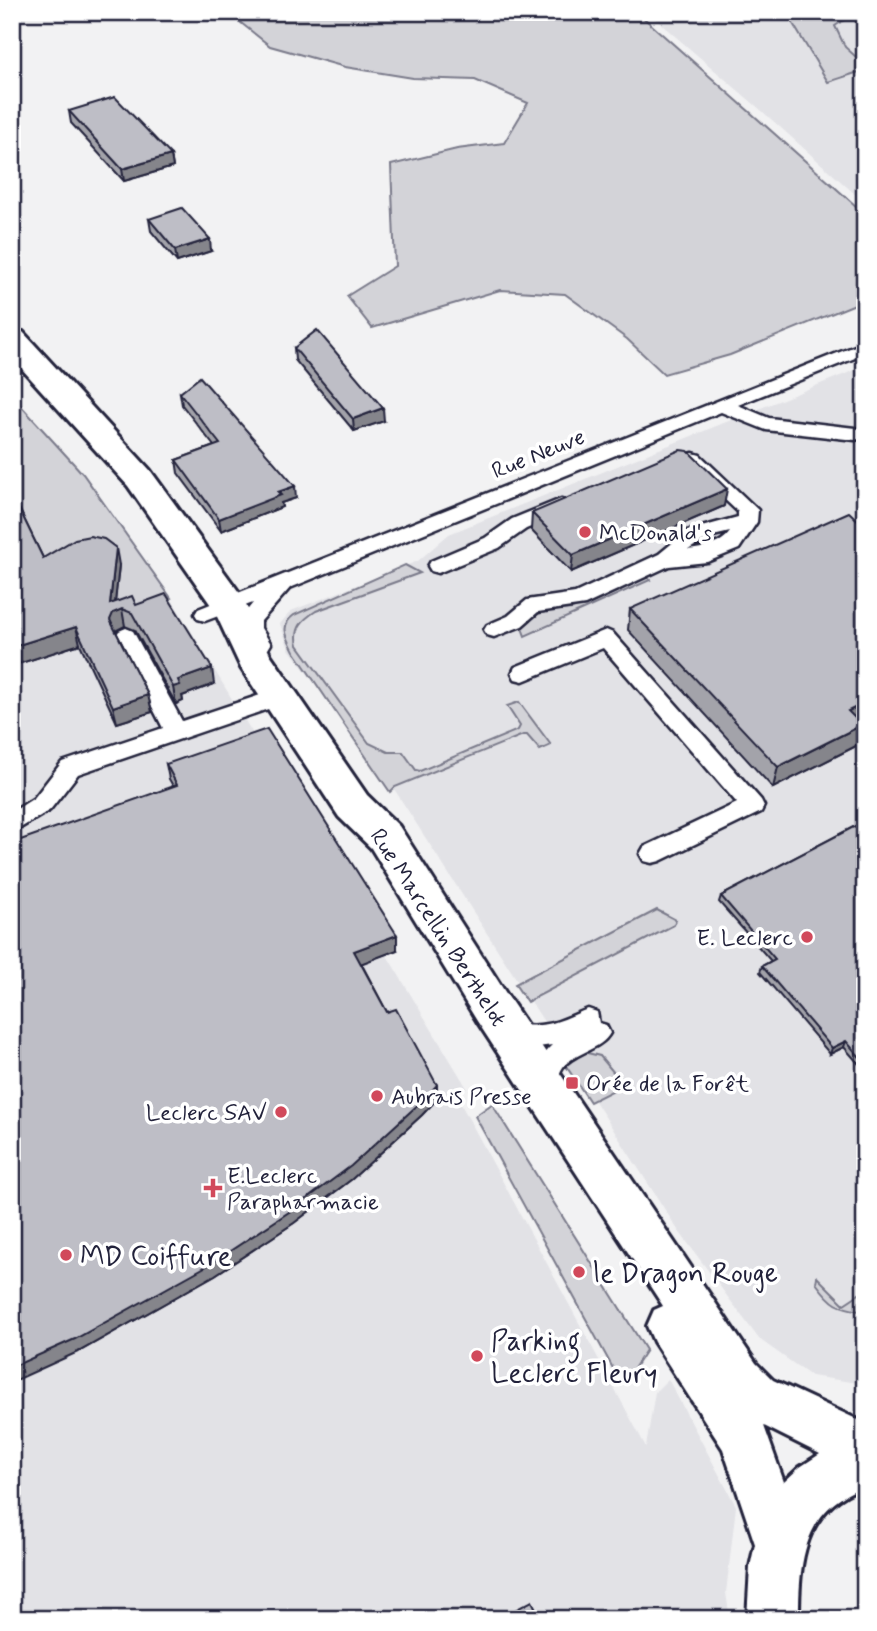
<svg xmlns="http://www.w3.org/2000/svg" width="877" height="1631" viewBox="0 0 877 1631" font-family="Mynerve,sans-serif">
<style>
.built{fill:#e2e2e6}
.green{fill:#d3d3d8;stroke:#7a7a8a;stroke-width:2}
.lines{fill:none;stroke-linecap:round;stroke-linejoin:round}
.service-casing{stroke:#22223b;stroke-width:5}
.secondary-casing{stroke:#22223b;stroke-width:6}
.service{fill:#fff;fill-rule:evenodd}
.secondary{fill:#fff;fill-rule:evenodd}
.wall{fill:#a3a3aa;stroke:#22223b;stroke-width:2}
.shaded-wall{fill:#85858b;stroke:#22223b;stroke-width:2}
.building{fill:#bebec6;stroke:#22223b;stroke-width:2}
.poi-dot{fill:#d1495b;stroke:#fff;stroke-width:2.5}
.labels{text-anchor:middle;stroke-width:7;stroke-linejoin:round;paint-order:stroke}
.street-label{font-size:23px;fill:#22223b;stroke:#fff}
.poi-label{font-size:23px;fill:#22223b;stroke:#fff;text-anchor:start}
.near-poi-label{font-size:28px;fill:#22223b;stroke:#fff;text-anchor:start}
</style>
<rect width="100%" height="100%" fill="#f2f2f3"/>
<filter id="ink" filterUnits="userSpaceOnUse"><feTurbulence type="fractalNoise" baseFrequency=".0143" numOctaves="2"/><feDisplacementMap in="SourceGraphic" scale="14" xChannelSelector="R" yChannelSelector="G"/><feConvolveMatrix kernelMatrix="1 2 1 2 8 2 1 2 1" color-interpolation-filters="sRGB"/></filter>
<g filter="url(#ink)">
<g class="built">
<polygon points="647,12 865,12 865,203 762,111"/>
<polygon points="865,366 865,1384 811,1376 759,1339 678,1230 396,792 289,649 280,624 291,611 418,561 449,534"/>
<polygon points="12,396 83,474 171,598 467,1088 456,1095 646,1447 655,1392 668,1379 736,1506 726,1593 730,1619 12,1619"/>
</g>
<g class="green">
<polygon points="234,12 637,12 865,214 865,300 730,355 664,374 627,339 565,294 500,290 372,328 347,296 395,266 391,165 457,149 504,143 528,103 475,80 413,78 345,67 270,46 231,15"/>
<polygon points="786,12 856,12 835,26 845,47 865,65 865,74 862,71 828,82"/>
<polygon points="12,396 83,474 171,598 72,629 12,502"/>
<path d="M405 565 420 573 316 611C302 620 294 628 298 645L369 743 388 752H403L416 770 420 771 518 730 520 726 507 706 519 702 551 745 540 750 527 735H523L395 787 390 792 294 651C287 637 279 626 294 615Z"/>
<polygon points="646,576 650,580 525,636 522,628 534,616 544,611 572,609"/>
<polygon points="657,910 676,920 674,925 527,1002 515,984"/>
<polygon points="583,1052 600,1056 624,1085 590,1102 566,1066 565,1062"/>
<polygon points="492,1104 646,1350 626,1381 621,1383 475,1116"/>
<path d="M817 1277 844 1304 865 1290V1312C837 1307 833 1306 816 1283Z"/>
</g>
<g class="lines">
<g class="service-casing">
<g id="service">
<path d="M865 342V354L738 405 769 418 855 428 862 430 864 434 862 438 855 440 766 430 721 412 290 588 261 621V628L271 644 268 649 261 652 254 649C239 628 235 624 253 603L205 621 198 619 195 614 198 609Z"/>
<path d="M693 453 700 455 758 510 757 522 739 549 707 562 669 566 585 605 538 612 522 626 494 637 487 635 484 630 487 625 508 616 527 600 575 593 659 554 687 531 738 517V512L686 463 683 459 686 455ZM730 532C721 545 704 548 688 550L709 537Z"/>
<polygon points="561,499 568,501 571,506 568,511 526,529 499,548 438,573 431,571 428,566 431,561 485,538 512,519"/>
<polygon points="126,628 133,631 182,721 266,693 274,695 277,701 274,707 78,774 50,810 12,833 12,812 34,798 62,762 163,728 116,636 119,631"/>
<polygon points="606,630 613,633 761,800 764,806 761,812 660,861 652,863 644,861 640,854 644,847 737,803 603,648 523,681 515,679 512,673 515,667"/>
<path d="M588 1009 597 1012 599 1023 606 1025 610 1033C601 1050 575 1052 563 1067 557 1075 558 1086 554 1095L545 1098 536 1095C528 1077 538 1058 552 1045L531 1048 501 1042 497 1034 501 1026C514 1022 526 1027 540 1025 557 1024 572 1015 588 1009Z"/>
</g>
</g>
<g class="secondary-casing">
<path id="secondary" d="M12 330 23 332 150 470 241 595 270 654 367 795 399 826 507 995 756 1363 773 1380 865 1423V1486C803 1509 799 1561 799 1619H747L750 1567 755 1544 723 1449 654 1342 647 1326 654 1310 663 1306 477 1021 371 848 339 817 241 668 213 608 128 486 12 358ZM764 1426 820 1454 800 1467 784 1482Z"/>
</g>
<use href="#service" class="service"/>
<use href="#secondary" class="secondary"/>
</g>
<g class="wall">
<polygon points="69,111 171,155 173,167 124,181 71,123"/>
<polygon points="149,219 211,251 177,262 151,231"/>
<polygon points="294,348 384,421 354,431 295,360"/>
<polygon points="180,393 296,498 281,503 282,507 221,531 178,473 176,460 214,446 182,405"/>
<polygon points="12,494 43,558 119,565 115,602 136,605 214,684 182,696 183,701 176,704 135,630 125,626 117,630 116,632 148,695 152,712 117,723 80,644 12,666"/>
<polygon points="724,506 571,572 531,530 532,513"/>
<polygon points="630,609 865,721 860,723 862,725 856,746 773,788 628,630"/>
<polygon points="166,764 397,950 361,963 387,1012 437,1085 437,1099 422,1115 352,1179 294,1223 215,1275 80,1351 173,786 169,779"/>
<polygon points="865,821 865,1071 844,1047 830,1054 760,972 762,966 771,961 719,902 721,896"/>
</g>
<g class="shaded-wall">
<polygon points="171,155 173,167 124,181 122,169"/>
<polygon points="210,239 211,251 177,262 175,250"/>
<polygon points="383,408 384,421 354,431 353,419"/>
<polygon points="295,486 296,498 281,503 282,507 221,531 219,519 278,492"/>
<polygon points="727,489 724,506 571,572 573,555"/>
<polygon points="116,548 119,565 114,612 122,609 125,626 117,630 114,637 110,620 110,604"/>
<polygon points="76,627 80,644 12,666 12,647"/>
<polygon points="212,668 214,684 182,696 183,701 176,704 173,687 178,680"/>
<polygon points="148,695 152,712 117,723 113,707"/>
<polygon points="865,703 865,721 842,732 848,711"/>
<polygon points="862,725 856,746 773,788 778,767"/>
<polygon points="397,935 397,950 355,966 354,951"/>
<polygon points="846,1041 844,1047 830,1054 832,1048"/>
<polygon points="437,1085 437,1099 422,1115 352,1179 294,1223 215,1275 80,1351 12,1382 12,1367"/>
</g>
<g class="building">
<polygon points="115,97 171,155 122,169 69,111"/>
<polygon points="182,208 210,239 175,250 149,219"/>
<polygon points="317,330 383,408 353,419 294,348"/>
<polygon points="200,377 295,486 278,492 281,495 219,519 176,460 220,444 180,393"/>
<polygon points="680,450 688,451 727,489 573,555 532,513"/>
<polygon points="12,494 43,558 75,539 90,536 104,539 116,548 110,604 132,596 136,605 166,594 212,668 178,680 180,685 173,687 132,613 122,609 113,613 110,620 148,695 113,707 76,627 12,647"/>
<polygon points="849,512 865,527 865,703 848,711 862,725 778,767 630,609"/>
<polygon points="267,729 397,935 354,951 387,1012 396,1009 437,1085 422,1101 351,1166 292,1210 212,1263 75,1339 12,1367 12,843 177,785 166,764"/>
<polygon points="865,821 865,1063 846,1041 832,1048 762,966 775,959 721,896"/>
<polygon points="532,1601 541,1619 498,1619"/>
</g>
</g>
<g class="poi-dot">
<circle cx="585" cy="532" r="7"/>
<circle cx="807" cy="937" r="7"/>
<rect x="565" y="1076" width="14" height="14" rx="3.5"/>
<circle cx="377" cy="1096" r="7"/>
<circle cx="281" cy="1112" r="7"/>
<path d="M209.5 1177.5h7v7h7v7h-7v7h-7v-7h-7v-7h7z"/>
<circle cx="66" cy="1255" r="7"/>
<circle cx="579" cy="1272" r="7"/>
<circle cx="477" cy="1356" r="7"/>
</g>
<g class="labels">
<g class="street-label">
<text transform="translate(538 453) rotate(-22)" y="8">Rue Neuve</text>
<text transform="translate(439 927) rotate(57)" y="8">Rue Marcellin Berthelot</text>
</g>
<g class="poi-label">
<text x="599" y="540">McDonald's</text>
<text x="793" y="945" text-anchor="end">E. Leclerc</text>
<text x="586" y="1091">Orée de la Forêt</text>
<text x="391" y="1104">Aubrais Presse</text>
<text x="267" y="1120" text-anchor="end">Leclerc SAV</text>
<text x="227" y="1183">E.Leclerc<tspan x="227" dy="26">Parapharmacie</tspan></text>
</g>
<g class="near-poi-label">
<text x="80" y="1265">MD Coiffure</text>
<text x="593" y="1282">le Dragon Rouge</text>
<text x="491" y="1350">Parking<tspan x="491" dy="32">Leclerc Fleury</tspan></text>
</g>
</g>
<rect width="877" height="1631" fill="none" stroke="#fff" stroke-width="42"/>
<rect x="21" y="21" width="835" height="1589" fill="none" stroke="#22223b" stroke-width="2.5" filter="url(#ink)"/>
</svg>
